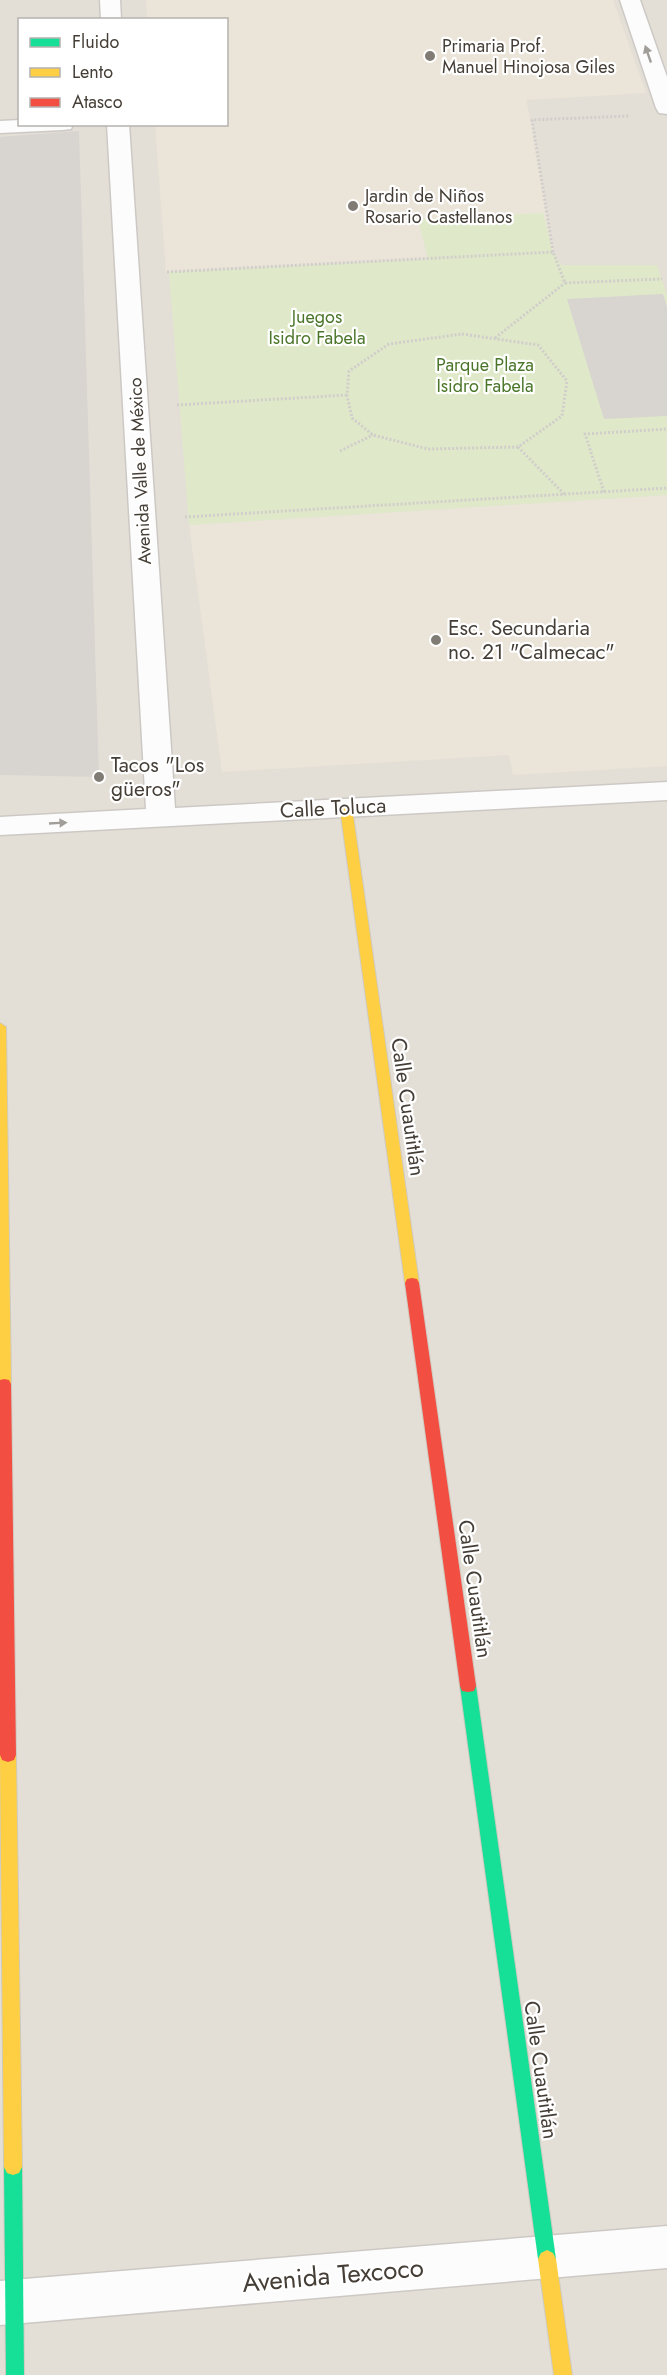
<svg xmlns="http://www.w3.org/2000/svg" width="667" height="2375" viewBox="0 0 667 2375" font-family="Jost,sans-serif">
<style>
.residential{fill:#e4dfd6;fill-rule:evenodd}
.education{fill:#ebe4d8}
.green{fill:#dfe9c9}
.building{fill:#d8d4d0}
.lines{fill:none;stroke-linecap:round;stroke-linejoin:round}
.street-casing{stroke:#ccc9c5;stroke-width:3}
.fast-casing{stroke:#cfcac0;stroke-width:2}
.slow-casing{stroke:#cfcac0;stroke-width:2}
.jam-casing{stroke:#cfcac0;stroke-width:2}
.path{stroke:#d0cdcb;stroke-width:3;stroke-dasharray:2 2;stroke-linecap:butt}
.street{fill:#fdfcfc;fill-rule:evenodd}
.fast{fill:#16e098;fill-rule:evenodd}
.slow{fill:#ffcf43;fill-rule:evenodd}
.jam{fill:#f24e42;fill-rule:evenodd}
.oneway{fill:#a19d99}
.poi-dot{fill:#817b75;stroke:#fff;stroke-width:2}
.labels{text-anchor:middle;stroke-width:4.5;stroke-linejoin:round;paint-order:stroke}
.far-poi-label{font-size:18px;fill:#453e36;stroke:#fff;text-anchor:start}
.far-park-label{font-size:18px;fill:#4b762a;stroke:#fff}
.far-street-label{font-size:18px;fill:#453e36;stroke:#fff}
.poi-label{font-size:21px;fill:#453e36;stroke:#fff;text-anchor:start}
.street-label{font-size:21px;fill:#453e36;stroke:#fff}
.near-street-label{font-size:26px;fill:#453e36;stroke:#fff}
</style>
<rect width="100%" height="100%" fill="#f0ede9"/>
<path class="residential" d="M0 0H667V2375H0ZM20 20H226V124H20Z"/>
<g class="education">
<polygon points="146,0 613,0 646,93 526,100 536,144 553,252 166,272 155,125 226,124 226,20 147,19"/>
<polygon points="667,495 667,766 513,775 509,755 222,772 189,525"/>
</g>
<polygon class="green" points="543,213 553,252 561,265 657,265 667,295 667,495 189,525 169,272 428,259 418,219"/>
<g class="building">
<polygon points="79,131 99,777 0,775 0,137"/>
<polygon points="663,294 667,307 667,416 604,419 567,299"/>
</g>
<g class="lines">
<g class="street-casing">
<g id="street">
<polygon points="100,0 120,0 121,20 101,20"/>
<polygon points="620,0 640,0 667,77 667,114 659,113 656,108"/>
<polygon points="20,120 20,124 73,124 71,129 63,130 0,133 0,121"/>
<polygon points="107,124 129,124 175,808 667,782 667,800 0,835 0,817 146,809"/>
<polygon points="667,2226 667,2268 0,2325 0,2281"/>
</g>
</g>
<g class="fast-casing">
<g id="fast">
<polygon points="468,1680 474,1681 476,1686 556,2259 553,2265 547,2268 541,2265 538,2259 460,1686 462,1681"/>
<polygon points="13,2159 19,2161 22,2167 24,2375 6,2375 4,2167 7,2161"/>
</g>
</g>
<g class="slow-casing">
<g id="slow">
<polygon points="346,804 352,808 419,1283 417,1287 407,1287 405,1283 340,808"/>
<polygon points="0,1023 6,1027 11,1384 9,1388 0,1388"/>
<polygon points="8,1748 14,1750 16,1755 22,2167 19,2173 13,2175 7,2173 4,2167 0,1755 2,1750"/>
<polygon points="547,2250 553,2253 556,2259 572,2375 554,2375 538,2259 541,2253"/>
</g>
</g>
<g class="jam-casing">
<g id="jam">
<polygon points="412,1278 417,1279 419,1283 476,1686 474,1691 468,1692 462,1691 460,1686 405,1283 407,1279"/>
<polygon points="4,1379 9,1380 11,1384 16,1755 14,1760 8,1762 2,1760 0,1755 0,1380"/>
</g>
</g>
<g class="path">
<polyline points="553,252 532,120 629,116"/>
<polyline points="167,272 553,252 565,283 662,279"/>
<polygon points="462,334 538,345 567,381 562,416 518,447 428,449 373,435 352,418 347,395 349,371 389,344"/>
<polyline points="495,338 565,283"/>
<polyline points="177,405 347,395"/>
<polyline points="518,447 564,494"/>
<polyline points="340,451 373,435"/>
<polyline points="604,492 585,434 667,429"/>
<polyline points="185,517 667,488"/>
</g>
<use href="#street" class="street"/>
<use href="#fast" class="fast"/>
<use href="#slow" class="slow"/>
<use href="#jam" class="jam"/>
</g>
<defs><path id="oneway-solid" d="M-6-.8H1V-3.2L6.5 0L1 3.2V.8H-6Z" transform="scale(1.5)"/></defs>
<g class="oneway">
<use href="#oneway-solid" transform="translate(648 54) rotate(-109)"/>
<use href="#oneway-solid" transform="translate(58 823) rotate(-3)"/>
</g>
<g class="poi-dot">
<circle cx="430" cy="56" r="6"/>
<circle cx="353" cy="206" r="6"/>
<circle cx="436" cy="640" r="6"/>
<circle cx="99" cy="777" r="6"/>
</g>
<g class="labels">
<g class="far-poi-label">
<text x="442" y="52">Primaria Prof.<tspan x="442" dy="21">Manuel Hinojosa Giles</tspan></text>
<text x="365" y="202">Jardin de Niños<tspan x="365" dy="21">Rosario Castellanos</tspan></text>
</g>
<g class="far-park-label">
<text x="317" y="323">Juegos<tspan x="317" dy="21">Isidro Fabela</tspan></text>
<text x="485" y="371">Parque Plaza<tspan x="485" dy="21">Isidro Fabela</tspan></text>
</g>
<g class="far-street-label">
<text transform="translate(140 471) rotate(-93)" y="6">Avenida Valle de México</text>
</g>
<g class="poi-label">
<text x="448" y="635">Esc. Secundaria<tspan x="448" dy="24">no. 21 "Calmecac"</tspan></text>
<text x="111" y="772">Tacos "Los<tspan x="111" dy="24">güeros"</tspan></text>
</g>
<g class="street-label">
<text transform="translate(333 808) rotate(-3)" y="7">Calle Toluca</text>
<text transform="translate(408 1107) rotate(82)" y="7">Calle Cuautitlán</text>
<text transform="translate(475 1589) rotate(82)" y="7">Calle Cuautitlán</text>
<text transform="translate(541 2070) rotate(82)" y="7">Calle Cuautitlán</text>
</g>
<g class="near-street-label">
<text transform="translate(333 2275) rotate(-5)" y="9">Avenida Texcoco</text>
</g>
</g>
<rect x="18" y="18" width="210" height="108" fill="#ffffff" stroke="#b5b2af" stroke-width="1.5"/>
<rect x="30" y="38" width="30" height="9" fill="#16e098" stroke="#b5b2af" stroke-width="1.5"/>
<text x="72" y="48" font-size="18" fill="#453e36">Fluido</text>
<rect x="30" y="68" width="30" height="9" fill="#ffcf43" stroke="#b5b2af" stroke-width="1.5"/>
<text x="72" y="78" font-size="18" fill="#453e36">Lento</text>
<rect x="30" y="98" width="30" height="9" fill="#f24e42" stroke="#b5b2af" stroke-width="1.5"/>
<text x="72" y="108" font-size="18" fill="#453e36">Atasco</text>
</svg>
